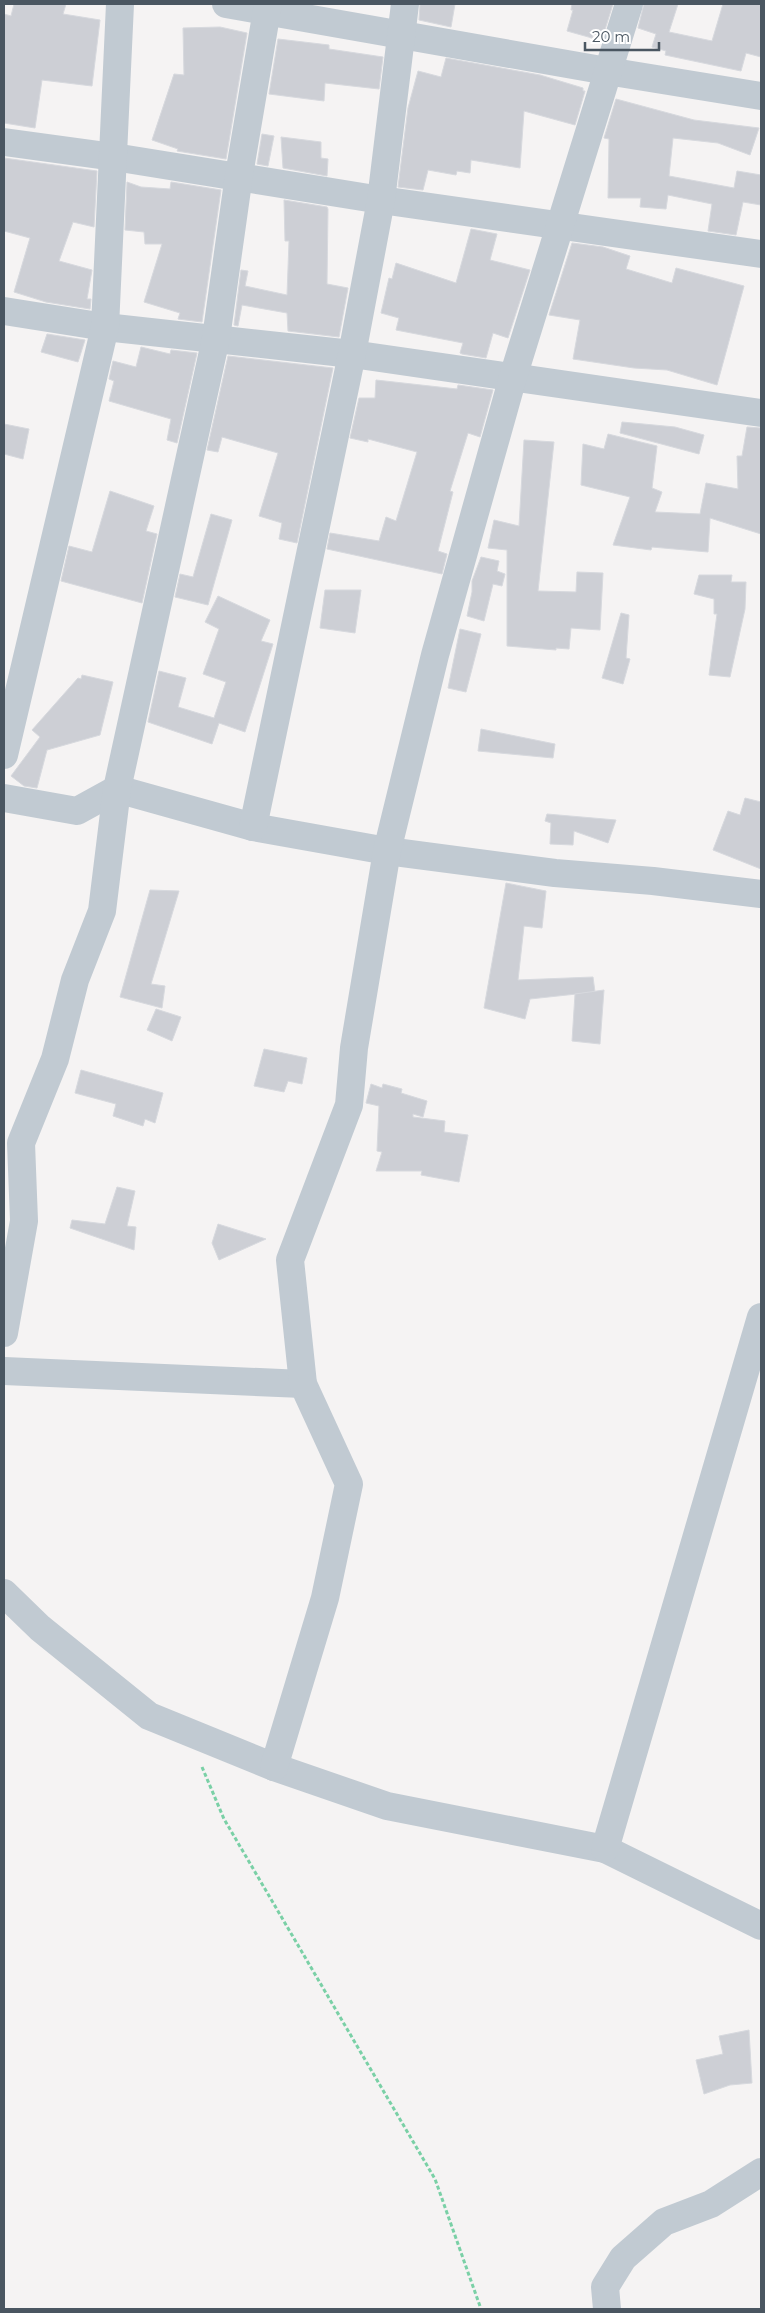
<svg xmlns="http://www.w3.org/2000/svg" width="765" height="2313" viewBox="0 0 765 2313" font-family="Montserrat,sans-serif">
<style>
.building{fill:#cdcfd5;stroke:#d7d9de}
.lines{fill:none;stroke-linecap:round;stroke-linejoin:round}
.path{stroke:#7ad0a6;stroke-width:3;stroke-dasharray:4 2.5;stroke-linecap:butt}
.minor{stroke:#c1cad2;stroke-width:28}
</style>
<rect width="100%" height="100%" fill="#f5f3f3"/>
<g class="building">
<polygon points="14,4 66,4 63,14 100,20 92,86 42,80 35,128 4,123 4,14 11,16"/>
<polygon points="420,4 455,4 451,27 419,20"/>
<polygon points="572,4 613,4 603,36 594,34 592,38 567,31 573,10 571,10"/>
<polygon points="644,4 678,4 669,32 712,41 723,4 761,4 761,57 746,53 741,71 665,55 666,51 652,47 656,34 638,28"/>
<polygon points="220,27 247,33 226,159 177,151 178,149 152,140 174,74 184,75 183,28"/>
<polygon points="278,39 329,45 329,49 383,57 379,89 325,83 324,101 269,94"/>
<polygon points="446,58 540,75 583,88 583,91 585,91 575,125 524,111 520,168 471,160 470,173 457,171 456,175 428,170 423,190 398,187 408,108 418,71 441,77"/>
<polygon points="616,99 694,120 759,128 750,155 718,143 673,138 669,176 734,188 737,171 761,175 761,205 743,202 736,235 708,231 712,204 668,195 666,209 640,207 641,198 608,198 609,139 604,138"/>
<polygon points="262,134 274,136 268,166 257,164"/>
<polygon points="281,137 321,142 321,158 328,159 327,176 283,168"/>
<polygon points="4,158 97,171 94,227 73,222 59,261 92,270 87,299 91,299 90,309 46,302 14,292 30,238 4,231"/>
<polygon points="127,182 141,187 170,189 171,182 221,190 202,322 178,319 180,313 144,302 162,244 145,244 144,232 125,230"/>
<polygon points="284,200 327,207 328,209 327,284 348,288 339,337 288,331 287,313 242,305 238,326 234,325 241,270 248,271 245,286 287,295 289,241 285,241"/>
<polygon points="471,229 497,234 490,260 530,270 508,338 493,333 486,358 462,354 460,353 463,343 396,330 399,318 381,313 389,278 392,279 396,263 456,283"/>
<polygon points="572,243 603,247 630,256 626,269 672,283 676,268 744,286 717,385 667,370 634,368 573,359 580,320 549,315"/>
<polygon points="47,334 85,340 78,362 41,352"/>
<polygon points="141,347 170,354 171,350 197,353 177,443 167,440 171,419 109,401 114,381 109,379 113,361 136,367"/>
<polygon points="228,356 333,368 297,543 279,539 282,523 259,516 278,453 222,437 218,452 207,450"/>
<polygon points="376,380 457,389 458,385 493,390 480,437 468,433 450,491 453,492 438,551 447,554 442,574 327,549 330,533 379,541 386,517 396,521 417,452 368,439 368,442 350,438 359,398 375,398"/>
<polygon points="622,422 675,427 704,435 699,454 620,433"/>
<polygon points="4,424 29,429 23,459 4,454"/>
<polygon points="747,427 761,428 761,534 710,518 708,552 652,547 651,550 613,545 630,497 581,485 583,444 604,449 608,434 657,446 652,488 662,492 655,512 700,514 706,483 738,489 737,456 742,456"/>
<polygon points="524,440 554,442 538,591 576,592 577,572 603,573 600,630 571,628 569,649 556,648 556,650 507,646 507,550 488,548 494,520 519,526"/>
<polygon points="110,491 154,506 146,531 157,534 142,603 61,581 69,546 92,552"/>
<polygon points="211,514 232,520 208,605 175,597 180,574 193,577"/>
<polygon points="481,557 499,561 497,571 505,574 502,586 493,584 484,621 467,616 472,592 472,581"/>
<polygon points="699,575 732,575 731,582 746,582 745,609 730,677 709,675 717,614 714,614 714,599 694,594"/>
<polygon points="325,590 361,590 355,633 320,628"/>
<polygon points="218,596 270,620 261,641 273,644 245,732 219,723 212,744 148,722 159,671 186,678 178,707 214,718 226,682 203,674 219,629 205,622"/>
<polygon points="621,613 629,615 626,658 630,659 623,684 602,678"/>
<polygon points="460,629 481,634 466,692 448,688"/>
<polygon points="82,675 113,682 100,735 47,750 37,788 24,786 11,776 40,737 32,730 78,678 81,679"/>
<polygon points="481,729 555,744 553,758 478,751"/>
<polygon points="745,798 761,802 761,869 713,850 728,811 740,815"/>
<polygon points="547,814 616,820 608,843 574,831 573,845 550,844 551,823 545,821"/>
<polygon points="506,883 546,891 542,928 524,926 518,980 593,977 595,992 530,999 525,1019 484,1008"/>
<polygon points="150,890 179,891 151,984 165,986 162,1008 120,997"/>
<polygon points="604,990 600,1044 572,1041 575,994"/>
<polygon points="156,1009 181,1017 172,1041 147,1030"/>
<polygon points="264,1049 307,1058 302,1084 288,1081 284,1092 254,1086"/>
<polygon points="81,1070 163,1093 155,1123 145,1119 143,1126 113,1116 116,1104 75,1093"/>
<polygon points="371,1084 382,1088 383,1084 402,1089 401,1093 427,1101 423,1117 413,1114 413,1117 445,1121 444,1132 468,1135 459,1182 421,1175 422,1171 376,1171 382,1152 377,1151 379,1106 366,1103"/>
<polygon points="117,1187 135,1191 127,1226 136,1227 134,1250 70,1228 72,1220 105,1224"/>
<polygon points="218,1224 266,1239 219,1260 212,1243"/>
<polygon points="749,2030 752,2083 730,2085 704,2094 696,2060 723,2054 719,2036"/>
</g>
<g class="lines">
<polyline class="path" points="202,1767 224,1819 435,2179 481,2309"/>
<g class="minor">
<polyline points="226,4 607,71 761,96"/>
<polyline points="4,142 114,157 381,200 761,254"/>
<polyline points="4,311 105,327 352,354 761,413"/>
<polyline points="4,755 105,327 120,4"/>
<polyline points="4,798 77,811 117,789 253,827 387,851 555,873 653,881 761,894"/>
<polyline points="253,827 352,354 381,200 405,4"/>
<polyline points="4,1333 24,1221 21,1143 55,1059 75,980 102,911 117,789 216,338 239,175 268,4"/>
<polyline points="4,1371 303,1384"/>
<polyline points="4,1593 40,1628 149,1716 274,1767 387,1806 605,1849 761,1926"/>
<polyline points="274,1767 325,1598 349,1484 303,1384 290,1260 349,1105 354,1048 387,851 435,655 513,377 629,4"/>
<polyline points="605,1849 761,1317"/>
<polyline points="607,2309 605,2287 623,2258 664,2222 711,2204 761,2172"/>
</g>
</g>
<rect width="765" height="2313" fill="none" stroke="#4a5661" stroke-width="10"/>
<path d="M585 42v8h74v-8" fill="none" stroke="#4a5661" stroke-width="2.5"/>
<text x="592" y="42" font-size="15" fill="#4a5661" stroke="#ffffff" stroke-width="4" paint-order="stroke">20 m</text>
</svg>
